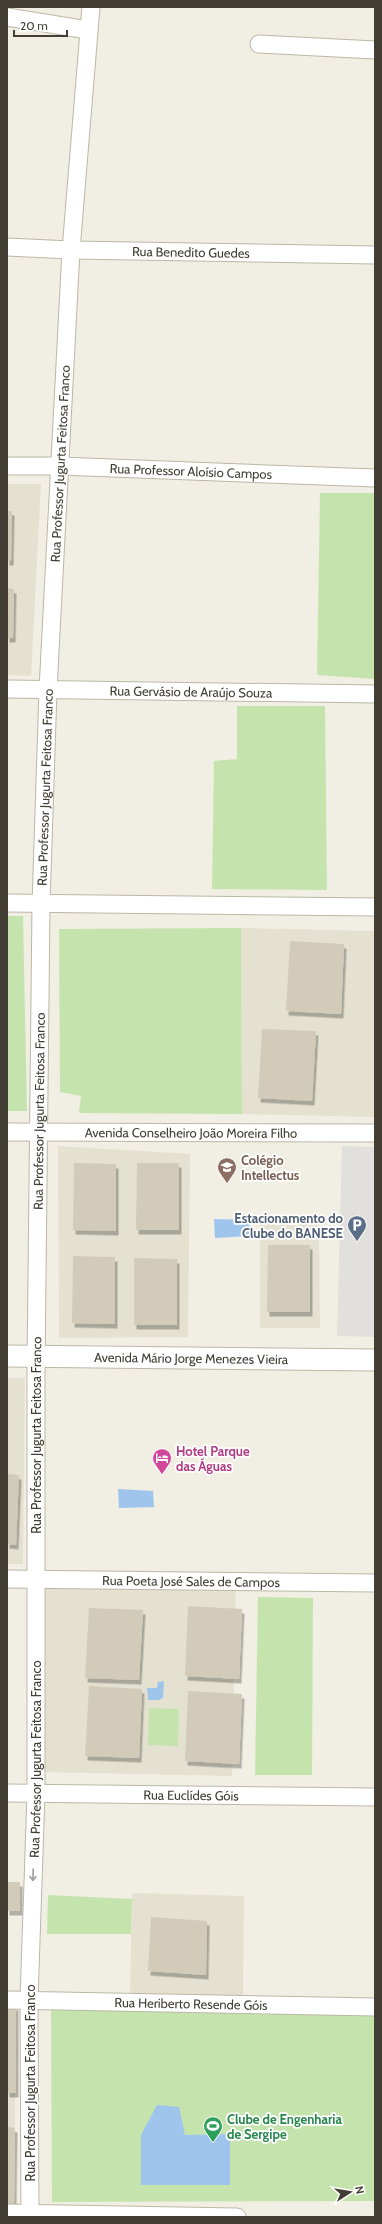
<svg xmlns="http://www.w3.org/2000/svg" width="382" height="2224" viewBox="0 0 382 2224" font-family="Cabin,sans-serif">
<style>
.residential{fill:#e5e1d1}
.green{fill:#c5e4ad}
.parking{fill:#e1e0dc}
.water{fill:#a0c5ed}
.building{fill:#d2cbb9;filter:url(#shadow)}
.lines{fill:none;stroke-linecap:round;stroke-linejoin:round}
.minor-casing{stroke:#bcb7a6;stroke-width:19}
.tertiary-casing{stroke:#bcb7a6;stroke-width:23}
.minor{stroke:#fff;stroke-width:17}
.tertiary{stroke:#fff;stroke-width:21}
.oneway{stroke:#a09e9a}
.labels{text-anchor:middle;stroke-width:3.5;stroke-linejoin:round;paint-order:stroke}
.street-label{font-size:13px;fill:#423e34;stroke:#fff}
.education-label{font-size:13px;font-weight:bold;fill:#785e54;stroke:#fff;text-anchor:start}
.service-label{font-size:13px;font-weight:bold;fill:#4e5e75;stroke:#fff;text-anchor:end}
.hotel-label{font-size:13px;font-weight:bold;fill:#b23c85;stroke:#fff;text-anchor:start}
.leisure-label{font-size:13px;font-weight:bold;fill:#27864d;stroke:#fff;text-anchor:start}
</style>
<defs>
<filter id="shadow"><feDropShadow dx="2.5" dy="4.5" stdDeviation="0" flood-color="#0004"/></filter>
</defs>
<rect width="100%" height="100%" fill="#f1eee3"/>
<g class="residential">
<polygon points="7,484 41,484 31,676 7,675"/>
<polygon points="241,928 375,931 375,1117 242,1114"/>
<polygon points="58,1146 190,1154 188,1337 59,1338"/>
<polygon points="260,1224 319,1224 320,1328 260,1328"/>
<polygon points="7,1378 25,1378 23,1564 7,1564"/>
<polygon points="45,1579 236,1583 232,1776 42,1772"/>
<polygon points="132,1893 244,1896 243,1997 130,1995"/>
<polygon points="7,2006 16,2006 14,2204 7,2204"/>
</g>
<g class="green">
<polygon points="320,493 375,493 375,679 317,675"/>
<polygon points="237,706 325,706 327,890 212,889 214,761 237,759"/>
<polygon points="7,916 23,916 27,1111 7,1111"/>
<polygon points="241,928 242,1114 79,1113 81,1096 60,1092 59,929"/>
<polygon points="258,1597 313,1598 312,1775 255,1775"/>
<polygon points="149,1708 179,1709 178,1746 148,1745"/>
<polygon points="48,1895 132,1899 131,1934 47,1934"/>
<polygon points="51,2010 375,2010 375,2201 52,2202"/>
</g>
<polygon class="parking" points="342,1146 375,1147 375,1337 337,1336"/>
<g class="water">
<polygon points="214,1219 249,1220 250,1236 215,1238"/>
<polygon points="118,1489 153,1491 154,1507 119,1508"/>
<polygon points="164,1681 163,1698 159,1700 148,1700 147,1688 157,1688 158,1682"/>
<polygon points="157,2105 179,2107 185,2135 230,2134 230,2185 141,2185 141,2135"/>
</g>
<g class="building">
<polygon points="7,511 12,511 11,561 7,561"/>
<polygon points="7,588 14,589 13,638 7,638"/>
<polygon points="290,941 344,944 341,1014 286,1011"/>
<polygon points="262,1029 316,1031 312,1101 258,1098"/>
<polygon points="74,1163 116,1164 116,1231 73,1230"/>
<polygon points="137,1163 179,1163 179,1230 136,1230"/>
<polygon points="268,1245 310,1245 310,1312 267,1312"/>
<polygon points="73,1256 115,1257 115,1324 72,1323"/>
<polygon points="134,1258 177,1259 177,1325 134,1325"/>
<polygon points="7,1474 19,1475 16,1545 7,1544"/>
<polygon points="188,1606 242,1609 239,1679 185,1676"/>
<polygon points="89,1608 143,1610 139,1680 85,1678"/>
<polygon points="89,1686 142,1689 139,1758 85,1756"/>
<polygon points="188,1691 242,1694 239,1764 185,1761"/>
<rect x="7" y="1882" width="13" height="29"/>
<polygon points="151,1917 207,1921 206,1975 148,1971"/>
<rect x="7" y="2006" width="9" height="87"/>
<polygon points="7,2127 15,2128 14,2204 7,2204"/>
</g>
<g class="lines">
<g class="minor-casing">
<g id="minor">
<polyline points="7,17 88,30"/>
<polyline points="259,44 375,50"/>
<path id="s1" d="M7 247 71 250 375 255"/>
<path id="s2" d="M7 466H60L375 478"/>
<path id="s3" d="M7 689 375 694"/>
<polyline points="7,903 375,907"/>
<path id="s4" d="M7 1132 375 1133"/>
<path id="s5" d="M7 1579 375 1583"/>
<path id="s6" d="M7 1793 375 1797"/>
<path id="s7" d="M7 2000 375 2007"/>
<polyline points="7,2213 237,2217"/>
<path id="s8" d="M30 2217 29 2000 36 1794V1369L41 905 48 690 71 250 91 7"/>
</g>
</g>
<g class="tertiary-casing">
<g id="tertiary">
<path id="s9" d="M7 1356 375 1360"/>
</g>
</g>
<use href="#minor" class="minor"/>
<use href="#tertiary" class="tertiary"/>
</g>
<defs><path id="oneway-shaft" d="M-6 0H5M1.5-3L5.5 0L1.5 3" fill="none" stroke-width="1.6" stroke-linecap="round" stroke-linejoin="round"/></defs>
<use class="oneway" href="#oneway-shaft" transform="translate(33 1875) rotate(92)"/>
<defs>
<g id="school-pin" transform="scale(1)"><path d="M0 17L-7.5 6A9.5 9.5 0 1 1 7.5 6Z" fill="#8d6e63" stroke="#fff"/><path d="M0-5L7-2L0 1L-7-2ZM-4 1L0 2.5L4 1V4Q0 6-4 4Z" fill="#fff"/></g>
<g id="parking-pin" transform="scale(1)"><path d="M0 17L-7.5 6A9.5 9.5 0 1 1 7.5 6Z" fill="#5c6f8a" stroke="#fff"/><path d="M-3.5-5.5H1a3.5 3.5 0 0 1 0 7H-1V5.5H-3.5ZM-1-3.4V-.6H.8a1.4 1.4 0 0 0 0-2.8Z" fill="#fff"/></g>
<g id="hotel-pin" transform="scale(1)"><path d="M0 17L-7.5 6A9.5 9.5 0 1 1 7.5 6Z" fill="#d1479c" stroke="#fff"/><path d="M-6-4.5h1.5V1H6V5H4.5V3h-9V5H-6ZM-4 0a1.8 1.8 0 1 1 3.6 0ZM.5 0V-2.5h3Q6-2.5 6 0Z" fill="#fff"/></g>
<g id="stadium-pin" transform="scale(1)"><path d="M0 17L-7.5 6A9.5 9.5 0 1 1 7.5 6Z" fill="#2e9e5b" stroke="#fff"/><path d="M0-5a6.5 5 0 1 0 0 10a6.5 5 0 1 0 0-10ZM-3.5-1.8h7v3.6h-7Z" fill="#fff"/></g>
</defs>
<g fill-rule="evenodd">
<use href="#school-pin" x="227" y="1167"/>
<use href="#parking-pin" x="357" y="1225"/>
<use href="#hotel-pin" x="162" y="1458"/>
<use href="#stadium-pin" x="213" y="2126"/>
</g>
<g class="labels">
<g class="street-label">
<text dy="5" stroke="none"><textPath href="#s1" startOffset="184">Rua Benedito Guedes</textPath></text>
<text dy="5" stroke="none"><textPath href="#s8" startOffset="1754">Rua Professor Jugurta Feitosa Franco</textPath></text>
<text dy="5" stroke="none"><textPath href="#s2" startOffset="184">Rua Professor Aloísio Campos</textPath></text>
<text dy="5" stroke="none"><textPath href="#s3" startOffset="184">Rua Gervásio de Araújo Souza</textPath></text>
<text dy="5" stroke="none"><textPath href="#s8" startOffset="1430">Rua Professor Jugurta Feitosa Franco</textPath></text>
<text dy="5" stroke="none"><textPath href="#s8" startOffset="1106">Rua Professor Jugurta Feitosa Franco</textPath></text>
<text dy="5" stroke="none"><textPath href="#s4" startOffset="184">Avenida Conselheiro João Moreira Filho</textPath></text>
<text dy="5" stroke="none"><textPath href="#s9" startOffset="184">Avenida Mário Jorge Menezes Vieira</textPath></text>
<text dy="5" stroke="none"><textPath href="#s8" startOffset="782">Rua Professor Jugurta Feitosa Franco</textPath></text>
<text dy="5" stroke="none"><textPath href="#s5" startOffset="184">Rua Poeta José Sales de Campos</textPath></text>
<text dy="5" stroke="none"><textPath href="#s8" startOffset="458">Rua Professor Jugurta Feitosa Franco</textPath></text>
<text dy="5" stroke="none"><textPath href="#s6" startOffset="184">Rua Euclídes Góis</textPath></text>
<text dy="5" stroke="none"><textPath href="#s7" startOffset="184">Rua Heriberto Resende Góis</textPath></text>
<text transform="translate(30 2083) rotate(-90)" y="5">Rua Professor Jugurta Feitosa Franco</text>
</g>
<g class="education-label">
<text x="241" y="1165">Colégio<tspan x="241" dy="15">Intellectus</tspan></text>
</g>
<g class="service-label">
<text x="343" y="1223">Estacionamento do<tspan x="343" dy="15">Clube do BANESE</tspan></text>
</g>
<g class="hotel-label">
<text x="176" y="1456">Hotel Parque<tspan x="176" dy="15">das Águas</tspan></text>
</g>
<g class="leisure-label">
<text x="227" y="2124">Clube de Engenharia<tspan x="227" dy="15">de Sergipe</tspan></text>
</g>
</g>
<rect width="382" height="2224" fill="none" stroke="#423e34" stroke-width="16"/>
<g transform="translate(350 2192) rotate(78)" stroke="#ffffff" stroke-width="3" paint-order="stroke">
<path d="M0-3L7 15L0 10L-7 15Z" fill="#423e34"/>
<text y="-6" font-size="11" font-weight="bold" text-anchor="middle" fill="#423e34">N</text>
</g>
<path d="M14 30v6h53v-6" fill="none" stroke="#423e34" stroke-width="2"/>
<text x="20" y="30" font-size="12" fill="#423e34" stroke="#ffffff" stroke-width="3" paint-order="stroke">20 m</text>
</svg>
